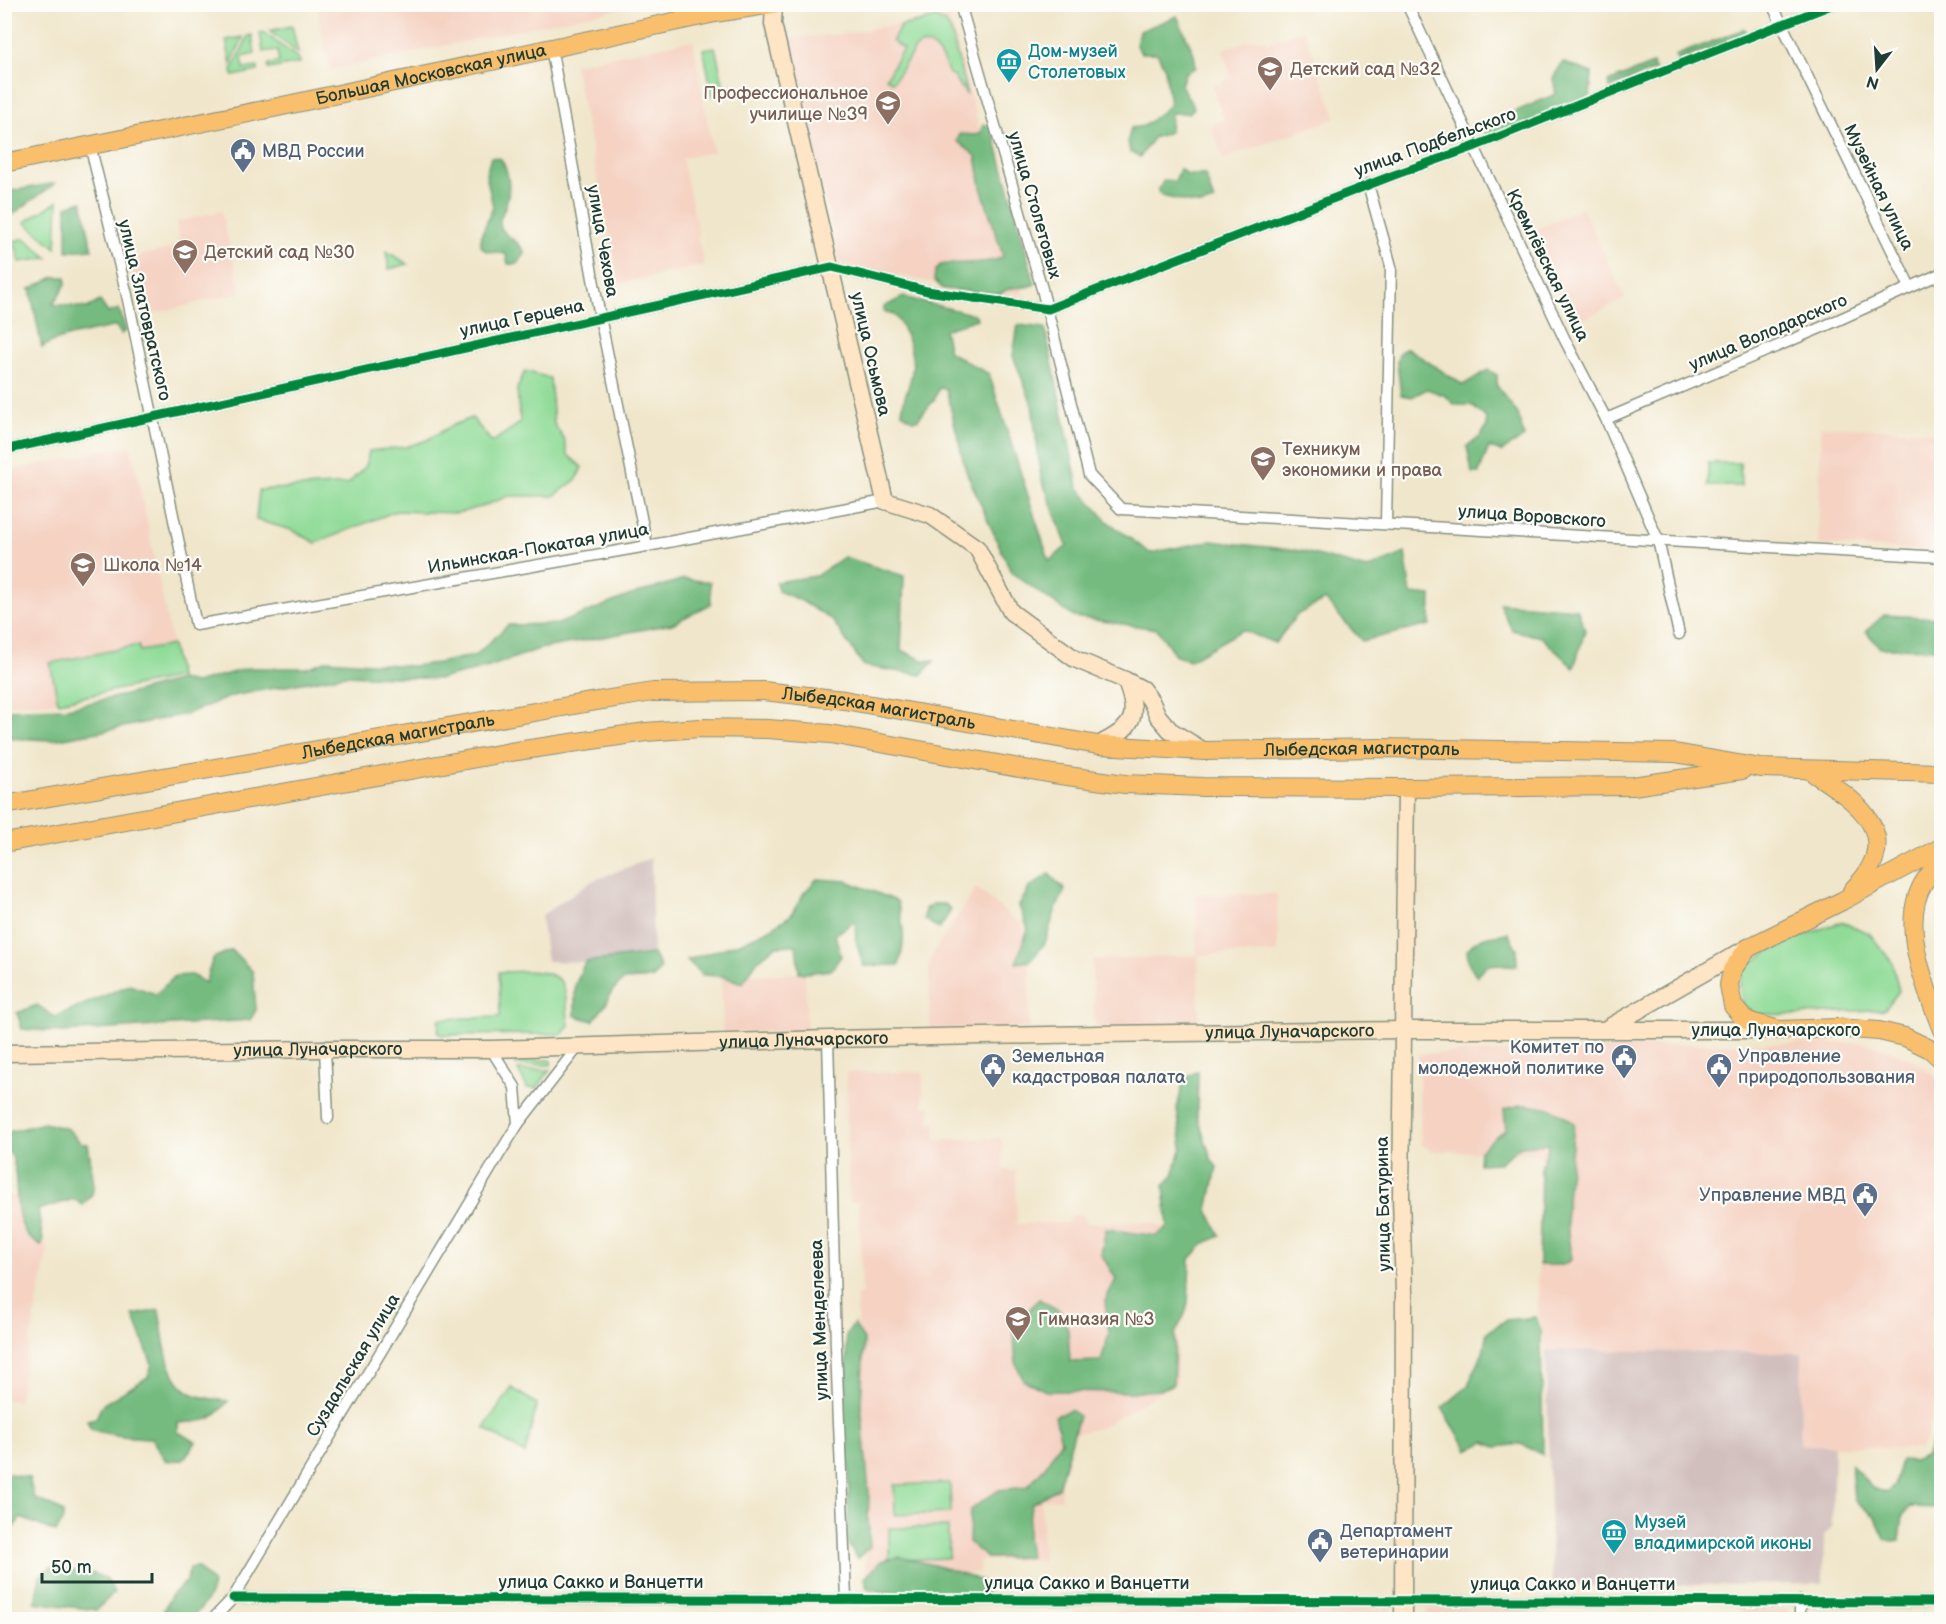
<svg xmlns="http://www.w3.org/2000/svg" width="1946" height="1624" viewBox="0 0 1946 1624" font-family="'Balsamiq Sans',sans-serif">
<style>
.built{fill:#f5d2c2}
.industrial{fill:#d1bfbd}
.green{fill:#90db98;stroke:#588c66;stroke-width:1.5}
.forest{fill:#74bb80;stroke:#4a7c5a;stroke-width:1.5}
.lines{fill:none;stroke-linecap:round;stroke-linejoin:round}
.street-casing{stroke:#889280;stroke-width:13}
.secondary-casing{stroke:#889280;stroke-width:19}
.primary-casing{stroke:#889280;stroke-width:20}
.street{stroke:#fff;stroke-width:10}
.secondary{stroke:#fde5c5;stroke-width:16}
.primary{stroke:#f9bf6d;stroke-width:18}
.cycleway-casing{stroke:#fdfcf7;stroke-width:13}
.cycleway{stroke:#00873e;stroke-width:9}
.labels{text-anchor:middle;stroke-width:4.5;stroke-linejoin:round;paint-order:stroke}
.culture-label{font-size:18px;fill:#0d838f;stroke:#fdfcf7;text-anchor:start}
.education-label{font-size:18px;fill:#785e54;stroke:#fdfcf7;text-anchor:start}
.street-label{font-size:18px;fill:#1f3d34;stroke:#fdfcf7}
.service-label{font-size:18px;fill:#4e5e75;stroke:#fdfcf7;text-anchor:start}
</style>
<rect width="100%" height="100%" fill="#fdfcf7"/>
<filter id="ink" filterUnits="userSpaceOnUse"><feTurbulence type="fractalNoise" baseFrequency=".0167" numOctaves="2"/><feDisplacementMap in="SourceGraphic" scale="12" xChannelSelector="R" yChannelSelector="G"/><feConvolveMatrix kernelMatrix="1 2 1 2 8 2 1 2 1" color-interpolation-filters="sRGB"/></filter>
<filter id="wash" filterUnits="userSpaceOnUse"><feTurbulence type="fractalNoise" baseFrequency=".008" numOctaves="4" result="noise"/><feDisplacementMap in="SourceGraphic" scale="24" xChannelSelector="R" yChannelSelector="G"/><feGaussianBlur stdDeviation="1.35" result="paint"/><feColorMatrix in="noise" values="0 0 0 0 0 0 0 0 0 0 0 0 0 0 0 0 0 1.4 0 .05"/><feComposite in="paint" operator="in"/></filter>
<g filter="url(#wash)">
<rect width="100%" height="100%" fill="#f0e6cb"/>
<g class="built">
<polygon points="316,4 636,4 636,5 330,70"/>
<polygon points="949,15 1024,295 948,286 840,263 789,38 842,34"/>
<polygon points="1304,30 1336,118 1223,159 1211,125 1224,120 1212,85 1232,79 1223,49 1253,39 1269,42"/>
<polygon points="693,40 713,152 682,158 698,232 698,239 704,265 619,284 574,64"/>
<polygon points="1582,207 1625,299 1573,324 1530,233"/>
<polygon points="221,211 241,292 143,316 129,259 180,246 176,222"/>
<polygon points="1821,426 1941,432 1941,551 1818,545"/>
<polygon points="131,446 179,677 58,702 5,704 4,472"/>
<polygon points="976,888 1023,926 1030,961 1029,1028 930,1028 929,970 932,955"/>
<polygon points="1196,894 1277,894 1278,953 1198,955 1199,1025 1095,1028 1092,960 1197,955"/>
<polygon points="805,973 807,1031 723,1032 721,976"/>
<polygon points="1862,1043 1887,1049 1913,1060 1941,1080 1942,1299 1931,1320 1929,1351 1941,1352 1941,1408 1934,1409 1927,1438 1920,1449 1800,1445 1802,1353 1546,1350 1538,1306 1540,1154 1431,1151 1421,1144 1418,1054 1586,1050 1689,1044"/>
<polygon points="846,1072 923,1072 923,1107 930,1107 930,1123 935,1123 936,1140 1001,1138 1003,1170 1016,1171 1017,1224 1067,1223 1072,1215 1082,1215 1086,1223 1151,1222 1177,1234 1177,1382 1100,1428 1061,1436 1061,1499 1041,1500 1043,1560 979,1560 979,1573 866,1573 857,1295 862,1294 859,1202 849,1202"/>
<polygon points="4,1195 21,1198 48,1248 18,1401 5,1399"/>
<polygon points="1393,1607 1393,1620 1075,1619 1075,1611"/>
<polygon points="1534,1608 1524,1619 1427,1620 1427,1609"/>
<rect x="1740" y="1610" width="49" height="9"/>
</g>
<g class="industrial">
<polygon points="651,858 653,954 585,962 547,961 541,916 590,882"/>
<polygon points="1546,1350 1802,1353 1800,1445 1834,1446 1832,1527 1824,1535 1823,1584 1552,1586"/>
</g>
<g class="green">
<path d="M936 18 946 23 951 31 967 95 957 82 954 76 949 74C944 60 931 33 914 50L893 82 886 78 903 49 892 41 901 26Z"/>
<polygon points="292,26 298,53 269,31"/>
<polygon points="263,32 299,59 300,63 268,69 268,65 279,62 277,50 263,52 260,33"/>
<polygon points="252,35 255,54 242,57 244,69 258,67 258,71 233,76 232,70 248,36"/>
<polygon points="243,37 231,64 226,40"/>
<polygon points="715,47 725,93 713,96 703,49"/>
<polygon points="58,201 56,248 25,222"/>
<polygon points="25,238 48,258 20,262 14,241"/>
<polygon points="386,251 408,264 389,269"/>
<polygon points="525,371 550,378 554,424 564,439 568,455 582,467 577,479 554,496 509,496 481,507 457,513 396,511 316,543 292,530 256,520 259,490 348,484 366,466 369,451 406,447 427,440 451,426 472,418 492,442 520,423 517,389"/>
<polygon points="1708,463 1740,463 1741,486 1708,486"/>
<polygon points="138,645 140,651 172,645 179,677 58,702 50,663"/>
<path d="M1842 922 1869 933 1892 962 1899 991 1885 1009 1798 1015 1756 1014 1742 1005C1741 996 1738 986 1741 977 1748 953 1819 929 1842 922Z"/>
<path d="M499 972C517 972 558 966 564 988 567 1000 567 1013 569 1026L562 1034 442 1035 438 1033 439 1019 500 1017Z"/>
<rect x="516" y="1060" width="35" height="5"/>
<polygon points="518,1070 550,1070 537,1088 527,1088"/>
<polygon points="512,1388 537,1404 525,1454 484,1428"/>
<polygon points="950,1483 951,1513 895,1515 894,1485"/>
<polygon points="948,1527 949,1558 889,1560 889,1528"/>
</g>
<g class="forest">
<polygon points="1177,16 1194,54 1196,67 1185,73 1181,85 1194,108 1189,113 1171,113 1170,132 1153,138 1140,157 1130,152 1128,140 1131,128 1144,126 1170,105 1165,69 1157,53 1141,53 1136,45 1140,31"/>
<polygon points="1745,29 1747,35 1678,61 1675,56"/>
<polygon points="1563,62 1592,73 1590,96 1493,137 1485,136 1487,124 1556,94 1553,78"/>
<polygon points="1653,64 1655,70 1610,88 1608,82"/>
<path d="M983 125 992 127 1035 284C1020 291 1016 283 999 294L943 289 934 280 935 272 940 265C955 262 994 265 1003 256L981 187 976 156 957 141 960 134 976 135 980 133Z"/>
<path d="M491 157 501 159C509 172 511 189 506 204 505 209 500 216 500 222 500 236 522 241 525 254L517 264H508L506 254 486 251 481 246V236L493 207 486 174Z"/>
<polygon points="1180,169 1188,175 1205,175 1214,201 1201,205 1162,196 1158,191 1164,180 1175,181"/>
<polygon points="56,183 9,217 5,192"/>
<polygon points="82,201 92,249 67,251 67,206"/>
<path d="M54 277H66V284L53 304 87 308 100 301 108 313 119 309 126 331 121 334 116 326C100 330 52 337 42 348L30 289Z"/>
<path d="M903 297 976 315 977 319 944 330 949 352 989 374 1049 561 1067 546 1041 477 1032 404 1013 356 1018 325 1045 328 1078 487 1107 521 1150 553 1211 541 1302 551 1367 569 1405 553 1411 594 1431 596 1430 625 1362 641 1325 600 1298 614 1275 643 1242 630 1190 660 1176 656 1157 629 1074 617 1011 572 966 471 946 389 939 388 934 400 917 420H912L902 413C903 396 910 387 912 372 915 355 906 331 896 317 893 314 888 313 884 311V307Z"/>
<polygon points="1407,348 1463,385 1488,370 1497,375 1497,386 1518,414 1524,437 1501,452 1489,447 1479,473 1472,473 1467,446 1481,436 1487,426 1486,418 1471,405 1455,405 1446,396 1427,389 1412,397 1401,395 1397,362 1400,352"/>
<polygon points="844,557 904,576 901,650 923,660 934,661 921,675 864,666 832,620 800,600 778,591 776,582 816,576"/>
<polygon points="684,579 710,582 711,604 672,624 539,649 486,668 439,679 345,675 232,696 186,714 104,731 52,740 5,738 5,710 67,708 125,695 179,680 195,683 248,668 307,668 327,660 412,666 438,663 476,655 508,625 558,624 628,596"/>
<polygon points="1499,603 1577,609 1585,630 1574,668 1541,637 1512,630"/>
<polygon points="1884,615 1941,618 1941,649 1880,648 1866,631"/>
<polygon points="1049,874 1065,890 1055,911 1045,943 1030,961 1016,963 1028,929 1019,906 1029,888"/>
<path d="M817 879 847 881 897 901C904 928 906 938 899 965L863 966 856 940 855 921 835 935 841 956 831 970 805 973 799 972 796 945 776 946 756 962 743 983 721 976 702 975 687 960 740 943 770 929 791 915 804 893Z"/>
<polygon points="933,904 945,904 951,910 939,929 924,919 925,909"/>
<path d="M1508 933 1517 949V966C1500 965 1487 959 1477 976L1469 965 1467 950C1478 936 1490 935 1508 933Z"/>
<polygon points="232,950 253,972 256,1010 250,1020 63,1032 22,1029 17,1013 37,1005 55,1017 129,985 156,994 175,976 192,975 205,983 213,958"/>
<polygon points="653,954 661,968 653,978 624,980 612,991 606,1004 593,1021 575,1016 575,986 585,962"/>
<polygon points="1198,1071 1197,1116 1212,1161 1217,1167 1208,1210 1220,1236 1205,1243 1190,1259 1188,1303 1185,1314 1175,1334 1173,1385 1159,1390 1137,1392 1046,1391 1023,1380 1016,1362 1013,1327 1039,1299 1060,1311 1068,1329 1070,1362 1101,1361 1109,1334 1105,1301 1116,1279 1101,1254 1106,1229 1157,1236 1168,1226 1164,1186 1173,1175 1182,1147 1177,1108 1184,1079"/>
<path d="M1521 1105C1549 1106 1551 1106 1574 1123L1566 1211 1571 1260 1562 1265H1539L1541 1168 1549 1144 1521 1146 1499 1163 1479 1164 1480 1150 1497 1135 1506 1130 1504 1109Z"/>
<path d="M44 1123 68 1129 81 1143 88 1144 94 1185 92 1194 83 1205 74 1199 38 1210 43 1241 41 1246C8 1229 21 1189 13 1159 12 1154 7 1152 5 1147 4 1144 4 1137 4 1133Z"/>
<path d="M159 1310C164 1338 165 1383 195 1395 205 1399 218 1399 228 1401 209 1425 206 1420 178 1423V1432L196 1442 183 1460 166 1461 151 1438C130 1437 111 1436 91 1429L87 1420 96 1418 102 1405 148 1377 152 1364 133 1315Z"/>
<polygon points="1536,1317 1541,1331 1543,1455 1521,1444 1496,1447 1485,1442 1468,1450 1442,1408 1467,1387 1483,1352 1487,1332 1506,1320"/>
<polygon points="854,1324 864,1340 861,1404 869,1493 868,1519 870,1547 857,1558 848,1544 849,1466 841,1414 847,1372 846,1335"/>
<polygon points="1070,1410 1079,1416 1058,1488 1031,1504 1027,1538 1030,1557 987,1558 969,1542 970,1510 999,1490 1027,1487 1044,1468 1061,1441 1055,1416"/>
<polygon points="1941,1414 1941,1508 1909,1507 1903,1516 1900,1540 1893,1541 1884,1539 1876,1517 1854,1500 1851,1464 1872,1488 1887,1493 1894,1486 1901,1460 1913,1461 1927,1455"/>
<polygon points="5,1473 29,1478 34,1498 58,1509 63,1513 63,1520 56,1532 21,1518 5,1537"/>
<path d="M899 1557C929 1563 957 1570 986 1583L988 1594 909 1595 867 1589 865 1578 881 1561Z"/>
<polygon points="51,1567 95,1574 108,1580 114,1593 96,1610 35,1602 40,1576"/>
<path d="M197 1567 213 1583C211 1599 201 1608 191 1619H159L172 1594 187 1581 189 1568Z"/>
</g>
</g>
<g filter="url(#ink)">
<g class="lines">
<g class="street-casing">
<g id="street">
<polyline points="960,4 1042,289 1089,475 1121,509 1942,557"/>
<polyline points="1407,4 1565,340 1606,419 1658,540 1679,634"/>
<polyline points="1772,4 1910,287"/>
<polyline points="551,47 600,317 647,546"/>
<polyline points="90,145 127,295 196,625 647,546 885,501"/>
<polyline points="1368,184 1391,266 1386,524"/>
<polyline points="1606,419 1827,325 1942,273"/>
<polyline points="4,450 832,267 927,291 1048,309 1394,175 1473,147 1653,75 1834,4"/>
<polyline points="828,1039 836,1347 846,1599"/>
<polyline points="325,1049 328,1118"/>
<polyline points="491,1049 515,1087 518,1124"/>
<polyline points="233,1598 1942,1602"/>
<polyline points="212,1620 233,1598 500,1153 518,1124 578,1047"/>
<polyline points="1800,1620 1800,1601"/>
</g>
</g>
<g class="secondary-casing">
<g id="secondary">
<polyline points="774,4 773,24 885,501 930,515 977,548 1011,612 1075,659 1125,680 1142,689 1151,701 1158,716 1170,730 1204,751"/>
<path d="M1098 745C1133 728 1141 717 1125 680"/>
<polyline points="1606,1029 1747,948"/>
<path id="s1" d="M4 1053 325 1049H491L828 1039 1099 1034 1403 1030H1766"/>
<polyline points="1403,1620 1404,1292 1401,1197 1406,788"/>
</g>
</g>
<g class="primary-casing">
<g id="primary">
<path id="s2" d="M4 163 278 107 715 13 773 4"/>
<path d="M1809 770C1843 793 1899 824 1867 873 1863 880 1857 885 1852 891"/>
<path id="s3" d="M4 805 591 702 653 692 763 691 844 700 1098 745 1204 751 1380 748 1675 753 1761 768 1942 773"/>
<polyline points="4,843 510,752 646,732 699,728 768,729 830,734 1053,774 1125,784 1203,787 1406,788 1633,786 1742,770"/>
<polyline points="1942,847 1842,901 1748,948 1732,970 1729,985 1733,1006 1744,1019 1754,1023 1779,1030 1837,1028 1879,1031 1905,1037 1930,1049 1942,1060"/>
<path d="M1942 860C1936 867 1929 874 1924 882 1898 924 1926 988 1942 1030"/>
</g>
</g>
<use href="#street" class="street"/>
<use href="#secondary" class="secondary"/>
<use href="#primary" class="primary"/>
<g class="cycleway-casing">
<g id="cycleway">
<polyline points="4,450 832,267 927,291 1048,309 1394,175 1473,147 1653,75 1834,4"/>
<polyline points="233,1598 1942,1602"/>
</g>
</g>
<use href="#cycleway" class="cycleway"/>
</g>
</g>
<defs>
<g id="museum-pin" transform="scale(1.35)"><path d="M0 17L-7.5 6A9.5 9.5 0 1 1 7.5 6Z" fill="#0f9aa8" stroke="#fdfcf7"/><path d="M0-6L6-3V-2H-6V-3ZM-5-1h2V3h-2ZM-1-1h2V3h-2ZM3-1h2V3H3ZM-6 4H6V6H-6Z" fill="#fff"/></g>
<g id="school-pin" transform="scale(1.35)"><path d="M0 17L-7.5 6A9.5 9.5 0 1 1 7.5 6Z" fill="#8d6e63" stroke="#fdfcf7"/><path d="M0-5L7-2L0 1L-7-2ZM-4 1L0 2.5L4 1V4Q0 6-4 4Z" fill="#fff"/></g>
<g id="university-pin" transform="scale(1.35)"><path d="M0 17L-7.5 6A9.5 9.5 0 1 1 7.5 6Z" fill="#8d6e63" stroke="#fdfcf7"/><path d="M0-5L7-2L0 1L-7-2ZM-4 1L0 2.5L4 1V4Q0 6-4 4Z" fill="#fff"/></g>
<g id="civic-pin" transform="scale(1.35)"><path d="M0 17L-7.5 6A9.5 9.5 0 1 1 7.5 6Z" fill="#5c6f8a" stroke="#fdfcf7"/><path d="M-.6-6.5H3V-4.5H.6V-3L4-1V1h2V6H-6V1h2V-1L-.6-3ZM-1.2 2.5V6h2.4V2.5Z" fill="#fff"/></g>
</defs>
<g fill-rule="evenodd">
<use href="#museum-pin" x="1009" y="61"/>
<use href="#school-pin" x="1270" y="69"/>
<use href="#university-pin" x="888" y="103"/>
<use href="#civic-pin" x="243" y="151"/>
<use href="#school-pin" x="185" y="252"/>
<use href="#university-pin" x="1263" y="459"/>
<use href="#school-pin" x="83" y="565"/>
<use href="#civic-pin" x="1624" y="1057"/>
<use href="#civic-pin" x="993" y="1066"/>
<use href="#civic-pin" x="1719" y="1066"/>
<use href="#civic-pin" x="1865" y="1195"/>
<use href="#school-pin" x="1018" y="1319"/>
<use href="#museum-pin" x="1614" y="1532"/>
<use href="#civic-pin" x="1320" y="1541"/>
</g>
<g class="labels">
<g class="culture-label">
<text x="1028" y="57">Дом-музей<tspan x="1028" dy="21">Столетовых</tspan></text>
<text x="1634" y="1528">Музей<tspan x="1634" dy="21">владимирской иконы</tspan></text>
</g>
<g class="education-label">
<text x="1290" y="75">Детский сад №32</text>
<text x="868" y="99" text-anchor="end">Профессиональное<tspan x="868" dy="21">училище №39</tspan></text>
<text x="204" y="258">Детский сад №30</text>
<text x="1282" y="455">Техникум<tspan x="1282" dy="21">экономики и права</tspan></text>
<text x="103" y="571">Школа №14</text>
<text x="1038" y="1325">Гимназия №3</text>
</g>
<g class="street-label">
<text dy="6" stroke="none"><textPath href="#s2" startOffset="436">Большая Московская улица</textPath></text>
<text transform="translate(1435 142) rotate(-20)" y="6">улица Подбельского</text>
<text transform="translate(1879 187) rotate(64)" y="6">Музейная улица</text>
<text transform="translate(1035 205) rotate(74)" y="6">улица Столетовых</text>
<text transform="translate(603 241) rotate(80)" y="6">улица Чехова</text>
<text transform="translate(1548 265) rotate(64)" y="6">Кремлёвская улица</text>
<text transform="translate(145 310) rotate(77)" y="6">улица Златовратского</text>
<text transform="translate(522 318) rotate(-12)" y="6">улица Герцена</text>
<text transform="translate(1768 332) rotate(-23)" y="6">улица Володарского</text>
<text transform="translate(871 354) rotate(77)" y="6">улица Осьмова</text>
<text transform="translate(1532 516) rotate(4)" y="6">улица Воровского</text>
<text transform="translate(538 548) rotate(-10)" y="6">Ильинская-Покатая улица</text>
<text dy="6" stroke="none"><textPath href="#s3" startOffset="886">Лыбедская магистраль</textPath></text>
<text dy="6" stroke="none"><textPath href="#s3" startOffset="400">Лыбедская магистраль</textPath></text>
<text dy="6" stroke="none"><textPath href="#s3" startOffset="1372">Лыбедская магистраль</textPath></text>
<text x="1776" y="1036">улица Луначарского</text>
<text dy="6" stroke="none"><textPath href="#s1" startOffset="1286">улица Луначарского</textPath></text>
<text dy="6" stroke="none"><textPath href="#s1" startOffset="800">улица Луначарского</textPath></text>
<text dy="6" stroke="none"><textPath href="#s1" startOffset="314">улица Луначарского</textPath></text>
<text transform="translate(1383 1204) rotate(-91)" y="6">улица Батурина</text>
<text transform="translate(819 1320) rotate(-92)" y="6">улица Менделеева</text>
<text transform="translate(353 1365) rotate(-59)" y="6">Суздальская улица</text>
<text x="601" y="1588">улица Сакко и Ванцетти</text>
<text x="1087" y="1589">улица Сакко и Ванцетти</text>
<text x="1573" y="1590">улица Сакко и Ванцетти</text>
</g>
<g class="service-label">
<text x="262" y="157">МВД России</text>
<text x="1604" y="1053" text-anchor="end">Комитет по<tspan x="1604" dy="21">молодежной политике</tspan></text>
<text x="1012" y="1062">Земельная<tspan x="1012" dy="21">кадастровая палата</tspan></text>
<text x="1738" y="1062">Управление<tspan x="1738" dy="21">природопользования</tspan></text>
<text x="1846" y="1201" text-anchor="end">Управление МВД</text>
<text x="1340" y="1537">Департамент<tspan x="1340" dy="21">ветеринарии</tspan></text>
</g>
</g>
<rect width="1946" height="1624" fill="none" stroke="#fdfcf7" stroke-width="24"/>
<g transform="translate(1877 69) rotate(197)" stroke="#fdfcf7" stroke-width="4.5" paint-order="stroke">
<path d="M0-4.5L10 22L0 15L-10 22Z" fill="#1f3d34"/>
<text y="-9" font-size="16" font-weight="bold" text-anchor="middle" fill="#1f3d34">N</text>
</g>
<path d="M42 1573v9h110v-9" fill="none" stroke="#1f3d34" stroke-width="3"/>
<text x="51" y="1573" font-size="18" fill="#1f3d34" stroke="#fdfcf7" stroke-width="4.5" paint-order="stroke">50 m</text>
</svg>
